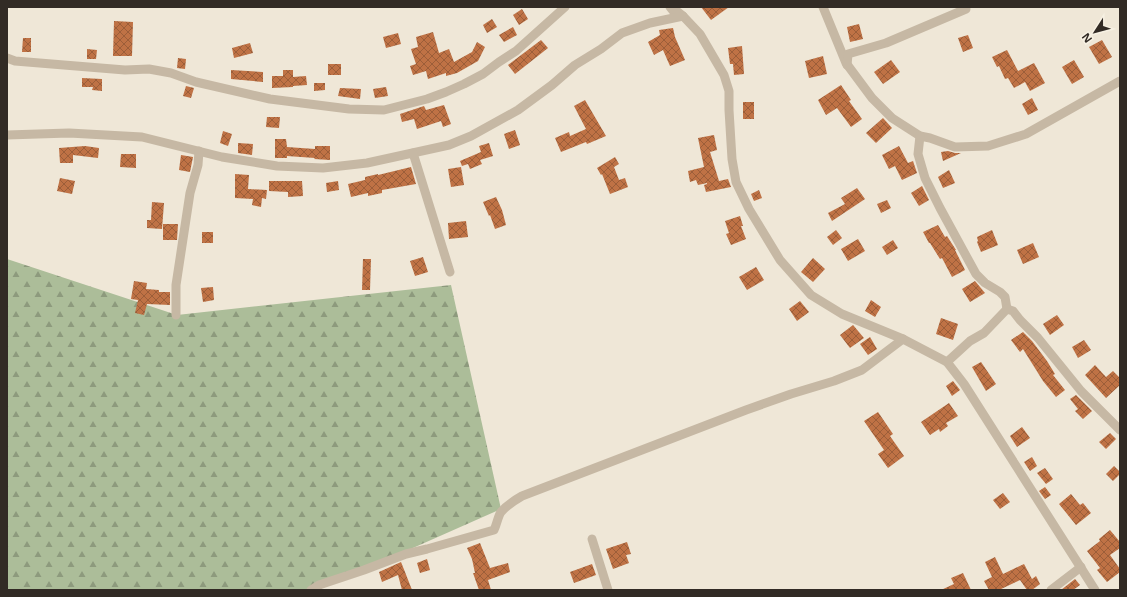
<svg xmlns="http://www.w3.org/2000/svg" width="1127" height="597" viewBox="0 0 1127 597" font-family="'Noto Sans',sans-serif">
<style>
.forest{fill:url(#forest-firs)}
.building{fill:url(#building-cross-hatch)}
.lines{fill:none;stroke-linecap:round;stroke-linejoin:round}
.street{stroke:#c6b8a4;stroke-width:9}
</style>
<defs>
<pattern id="forest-firs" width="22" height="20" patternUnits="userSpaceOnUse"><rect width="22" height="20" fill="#acbd99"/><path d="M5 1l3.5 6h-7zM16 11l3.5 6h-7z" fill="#8d9a7d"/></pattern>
<pattern id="building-cross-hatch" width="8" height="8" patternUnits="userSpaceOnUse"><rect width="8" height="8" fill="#bf7245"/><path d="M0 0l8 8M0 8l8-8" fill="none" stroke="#9c5e39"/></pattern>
</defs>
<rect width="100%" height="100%" fill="#efe7d7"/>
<polygon class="forest" points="7,259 177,315 451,285 501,509 318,590 7,590"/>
<g class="building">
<polygon points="701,7 729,7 711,20"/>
<polygon points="522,9 528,19 519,25 513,15"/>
<polygon points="492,19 497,27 487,33 483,25"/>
<polygon points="114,21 133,22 132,56 113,56"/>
<polygon points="859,24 863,39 850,42 847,27"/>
<polygon points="513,27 517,35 504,42 499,35"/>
<polygon points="673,28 675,37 685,60 670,66 663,50 654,55 648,42 660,35 659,30"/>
<polygon points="433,32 439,53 449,49 454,62 472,52 477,42 485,47 478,61 457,73 446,76 446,73 428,79 426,71 413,75 410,66 416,64 411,49 418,47 416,37"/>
<polygon points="398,33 401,44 386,48 383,37"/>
<polygon points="968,35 973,48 963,52 958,38"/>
<polygon points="23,38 31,38 31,52 22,52"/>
<polygon points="541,40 548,48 515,74 508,65"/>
<polygon points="1102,40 1112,57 1099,64 1089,47"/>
<polygon points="250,43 253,53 234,58 232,48"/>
<polygon points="742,46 744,74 734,75 733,64 730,64 728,48"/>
<polygon points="87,49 97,50 96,59 87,59"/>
<polygon points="1007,50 1018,71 1034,63 1045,83 1030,91 1025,82 1014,88 1008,78 1005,79 999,66 997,67 992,57"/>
<polygon points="823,56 827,74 809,78 805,61"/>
<polygon points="178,58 186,59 185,69 177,68"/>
<polygon points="891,60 900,72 883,84 874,72"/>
<polygon points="1074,60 1084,77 1072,84 1062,67"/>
<rect x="328" y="64" width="13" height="11"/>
<polygon points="231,70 263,72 263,82 231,79"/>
<polygon points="283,70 293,70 293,77 306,76 307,85 293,86 293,87 272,88 272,76 283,76"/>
<polygon points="82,78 102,79 102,91 92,90 93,87 82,87"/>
<polygon points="314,83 325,83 325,90 314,91"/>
<polygon points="841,85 851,100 849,101 862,119 851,127 837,108 826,115 818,100"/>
<polygon points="186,86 194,88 191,98 183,96"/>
<polygon points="386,87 388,96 375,98 373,89"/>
<polygon points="340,88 361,89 360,99 338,96"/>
<polygon points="1032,98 1038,110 1028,115 1022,104"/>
<polygon points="585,100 606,136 587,144 586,142 561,152 555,138 569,132 570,136 586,129 574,106"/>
<rect x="743" y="102" width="11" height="17"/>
<polygon points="444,105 451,124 443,127 441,121 417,129 414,119 402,122 400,114 424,106 426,110"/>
<polygon points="267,117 280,117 279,128 266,127"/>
<polygon points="883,118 892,128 876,143 866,133"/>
<polygon points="515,130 520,145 509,149 504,134"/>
<polygon points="223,131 232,134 228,146 220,143"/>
<polygon points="714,135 717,150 710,152 719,181 728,179 731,187 706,192 704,185 707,184 707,183 698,185 696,180 690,182 688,171 704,167 698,138"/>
<polygon points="275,139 286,139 287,147 315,149 315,146 330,146 330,160 314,159 315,158 287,156 287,158 275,158"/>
<polygon points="238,143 253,144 252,155 238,153"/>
<polygon points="489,143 493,156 480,160 482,164 470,169 468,164 462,166 460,161 481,152 479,146"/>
<polygon points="85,146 99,148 98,158 73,155 73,163 60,163 59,148"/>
<polygon points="899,146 908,163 913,161 917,173 902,180 895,166 889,169 882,155"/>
<polygon points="948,151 955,153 961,153 943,161 941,152"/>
<polygon points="121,154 136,154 136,168 120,167"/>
<polygon points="181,155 193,157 190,172 179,170"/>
<polygon points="615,157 619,164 614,167 619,180 625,178 628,187 610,194 602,174 601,175 597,168"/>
<polygon points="411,167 416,184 382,190 382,193 368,196 368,193 351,197 348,184 365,180 365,177 378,174 378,175"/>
<polygon points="461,167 464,185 451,187 448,169"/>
<polygon points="949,170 955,183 943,188 938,177"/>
<polygon points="235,174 249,175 248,189 267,190 266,199 262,198 261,207 252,205 253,199 235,198"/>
<polygon points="60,178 75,181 72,194 57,191"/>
<polygon points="269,181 302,181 303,196 288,197 288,192 269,191"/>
<polygon points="338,181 339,190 327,192 326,183"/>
<polygon points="922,186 929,200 919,206 911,193"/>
<polygon points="857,188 865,199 832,221 828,213 845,204 841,198"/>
<polygon points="759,190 762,198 754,201 751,194"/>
<polygon points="496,197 502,210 506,225 495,229 490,215 489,216 483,202"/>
<polygon points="887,200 891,208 881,213 877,204"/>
<polygon points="152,202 164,203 162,229 147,228 147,220 151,220"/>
<polygon points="740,216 743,226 741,226 746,239 731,245 726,234 729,233 725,221"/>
<polygon points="466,221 468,237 449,239 448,223"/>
<polygon points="163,224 178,224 177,240 163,240"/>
<polygon points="938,225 945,237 947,236 956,250 955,250 965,270 952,277 942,258 940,259 930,243 929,243 923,232"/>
<polygon points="836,230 842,238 833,245 827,237"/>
<polygon points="992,230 998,245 981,252 977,242 978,241 977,237"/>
<rect x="202" y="232" width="11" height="11"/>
<polygon points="858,239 865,251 848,261 841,249"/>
<polygon points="893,240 898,248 887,255 882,247"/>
<polygon points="1033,243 1039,257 1023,264 1017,250"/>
<polygon points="423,257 428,272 415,276 410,261"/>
<polygon points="813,258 825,269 813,282 801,272"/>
<polygon points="363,259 371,259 370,290 362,290"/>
<polygon points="756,267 764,280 747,290 739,277"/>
<polygon points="134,281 147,283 146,289 159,290 159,292 170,292 170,305 147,304 144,315 135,313 138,300 131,299"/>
<polygon points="975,281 985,293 970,302 962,289"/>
<polygon points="213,287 214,300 203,302 201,288"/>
<polygon points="871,300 881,307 875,317 865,311"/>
<polygon points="800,301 809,312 797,321 789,309"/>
<polygon points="1057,315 1064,325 1050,335 1043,324"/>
<polygon points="941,318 958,324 953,340 936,334"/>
<polygon points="853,325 864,338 850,348 840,335"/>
<polygon points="1023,332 1032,341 1047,361 1055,374 1053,375 1065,390 1056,397 1043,381 1023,349 1020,352 1011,340"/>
<polygon points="870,337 877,349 868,355 860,344"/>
<polygon points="1084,340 1091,350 1078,358 1072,347"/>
<polygon points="981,362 996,384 986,391 972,367"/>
<polygon points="1095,365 1106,377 1113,371 1120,378 1120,385 1106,398 1085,375"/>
<polygon points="953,381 960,390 952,396 946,386"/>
<polygon points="1076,395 1092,411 1083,419 1075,411 1078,409 1070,399"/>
<polygon points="949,403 958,416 946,423 948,426 940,432 939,429 930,435 921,422"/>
<polygon points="878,412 893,434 890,436 904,456 888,468 878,454 884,450 864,421"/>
<polygon points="1022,427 1030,438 1017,447 1010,436"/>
<polygon points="1110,433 1116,439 1106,449 1099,442"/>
<polygon points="1032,457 1037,466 1030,471 1024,462"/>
<polygon points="1114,466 1120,472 1120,474 1113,481 1106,474"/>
<polygon points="1045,468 1053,479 1046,484 1037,473"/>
<polygon points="1045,487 1051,495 1045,499 1039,491"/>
<polygon points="1003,493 1010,502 1000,509 993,500"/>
<polygon points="1071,494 1080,505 1083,503 1091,513 1076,525 1059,504"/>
<polygon points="1110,530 1120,542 1120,548 1110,555 1120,569 1120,572 1107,582 1097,570 1100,568 1087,551 1100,541 1099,539"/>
<polygon points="627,542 631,554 626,555 629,563 613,569 606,549"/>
<polygon points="480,543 490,568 508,563 510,572 488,580 491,590 479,590 473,573 475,573 472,559 467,548"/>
<polygon points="995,557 1003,574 1024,564 1032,579 1036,576 1040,584 1032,590 1027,590 1020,580 999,590 989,590 984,581 992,577 985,562"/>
<polygon points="427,559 430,570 420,573 417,563"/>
<polygon points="401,562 405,572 412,590 402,590 398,575 382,582 379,572"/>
<polygon points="592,564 596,575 574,583 570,572"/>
<polygon points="963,573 971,590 941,590 954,584 951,578"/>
<polygon points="1075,579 1080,585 1073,590 1061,590"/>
</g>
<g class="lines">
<g class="street">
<polyline points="670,7 674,12 678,12 683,16 700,34 724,75 729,91 729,110 732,159 736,182 749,209 780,260 811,295 842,314 903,339 947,362 964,384 1095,590"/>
<polyline points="823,7 846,63 872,98 892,118 920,136 930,138 955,147 988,146 1026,134 1120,81"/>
<polyline points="7,58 15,61 125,70 149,69 171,73 196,82 270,99 349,109 384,110 427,99 446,92 464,84 483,74 499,62 516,51 565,7"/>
<polyline points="847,65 848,54 886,43 966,9"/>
<polyline points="7,135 69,133 142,137 222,157 277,166 323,168 367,163 449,145 471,136 518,110 552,85 575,65 601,49 622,33 650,23 683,16"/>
<polyline points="920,136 918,154 925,178 940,208 976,274 985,283 1000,292 1005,297 1007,309"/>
<polyline points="413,153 450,272"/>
<polyline points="176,315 176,285 190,193 198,165 199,151"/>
<polyline points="947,362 970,341 984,333 1007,309 1013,311 1020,320 1038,338 1081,391 1120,430"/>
<polyline points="592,539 608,590"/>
<path d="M311 590 319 585 364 570 406 554 427 549 494 530C497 524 498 516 501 512 507 505 515 500 522 496L746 410 791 394 834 381 862 370 903 339"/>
<polyline points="1051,590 1081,567"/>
</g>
</g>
<rect width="1127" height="597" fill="none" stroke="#322b25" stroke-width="16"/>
<g transform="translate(1095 32) rotate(234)" stroke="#f7f1e3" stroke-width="3" paint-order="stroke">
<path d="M0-3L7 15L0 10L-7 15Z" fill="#322b25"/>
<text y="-6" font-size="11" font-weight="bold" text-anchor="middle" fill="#322b25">N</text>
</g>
</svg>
